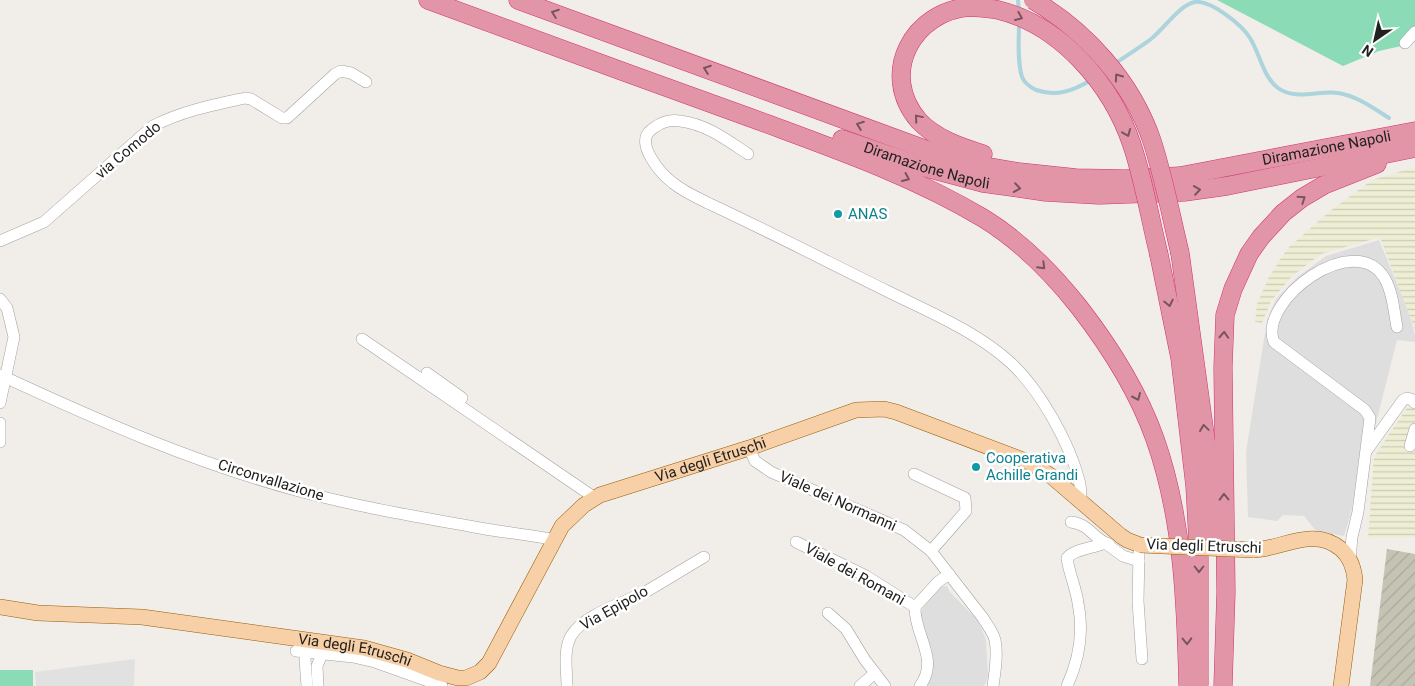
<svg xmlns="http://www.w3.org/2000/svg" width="1415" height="686" viewBox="0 0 1415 686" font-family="Roboto,sans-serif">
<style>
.residential{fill:#dfdede}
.construction{fill:url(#construction-furrows)}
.farmland{fill:url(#farmland-rules)}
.pitch{fill:#8bdbb7}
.parking{fill:#e1e1e1}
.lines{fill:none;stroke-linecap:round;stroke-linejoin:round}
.stream{stroke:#abd4dc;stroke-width:4}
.minor-casing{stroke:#a2a2a2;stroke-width:12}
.major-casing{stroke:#965e08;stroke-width:16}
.highway-casing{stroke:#d33172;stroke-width:19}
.minor{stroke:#fff;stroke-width:11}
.major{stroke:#f8d0a7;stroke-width:15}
.highway{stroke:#e395a8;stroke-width:18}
.major-bridge-casing{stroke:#965e08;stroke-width:16;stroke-linecap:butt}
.highway-bridge-casing{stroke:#d33172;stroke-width:19;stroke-linecap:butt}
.major-bridge{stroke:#f8d0a7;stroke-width:15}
.highway-bridge{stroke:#e395a8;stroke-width:18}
.oneway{stroke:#78555e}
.culture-dot{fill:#0f9aa8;stroke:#fff;stroke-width:2}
.labels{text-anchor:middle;stroke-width:5;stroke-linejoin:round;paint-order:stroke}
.street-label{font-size:15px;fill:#212121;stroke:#fff}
.culture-label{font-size:15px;fill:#0d838f;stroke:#fff;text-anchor:start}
</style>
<defs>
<pattern id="construction-furrows" width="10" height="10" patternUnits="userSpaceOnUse" patternTransform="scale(1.25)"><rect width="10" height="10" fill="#c5c4b4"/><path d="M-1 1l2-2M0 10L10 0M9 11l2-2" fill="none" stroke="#a9a89a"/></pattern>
<pattern id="farmland-rules" width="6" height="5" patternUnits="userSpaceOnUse" patternTransform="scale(1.25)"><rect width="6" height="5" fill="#eeeed5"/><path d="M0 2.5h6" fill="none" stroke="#ccccb7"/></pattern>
</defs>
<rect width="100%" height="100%" fill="#f1ede8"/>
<g class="residential">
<polygon points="1379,240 1408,310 1415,335 1415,342 1397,340 1375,427 1364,427 1352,509 1344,536 1316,531 1304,516 1283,515 1277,521 1248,517 1246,452 1267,320 1276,299 1296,278 1326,256"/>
<polygon points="947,586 949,591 978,621 986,640 988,677 984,686 927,686 933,671 932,650 919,618 923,608 934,594 939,587"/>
</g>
<polygon class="construction" points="1387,549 1415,554 1415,686 1370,686"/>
<g class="farmland">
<polygon points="1415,167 1415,330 1380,237 1321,254 1292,276 1271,301 1262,323 1255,322 1257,304 1269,277 1287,249 1330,211 1372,180"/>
<polygon points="1415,396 1415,537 1368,538 1374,457"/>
</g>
<g class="pitch">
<polygon points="1217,0 1415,0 1415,41 1410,44 1379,51 1343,66"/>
<rect x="0" y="670" width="33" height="16"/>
</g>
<polygon class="parking" points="135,659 134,686 36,686 35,672"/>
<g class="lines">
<g class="stream">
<polyline points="1018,0 1019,13"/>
<path d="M1019 22C1019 40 1017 60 1022 77 1025 84 1030 87 1036 90 1056 97 1073 91 1091 80"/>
<path d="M1113 65C1126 56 1139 48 1151 39 1164 29 1179 5 1195 2 1211 0 1242 25 1250 38 1260 54 1263 77 1278 88 1296 101 1318 90 1338 93 1357 96 1373 108 1389 118"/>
</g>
<g class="minor-casing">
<g id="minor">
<polyline points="1405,43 1415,32"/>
<path d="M748 154C727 140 706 124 680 121 668 119 660 123 651 130 634 143 661 174 673 183 684 192 698 198 710 204 770 232 828 262 887 291 929 312 976 331 1011 363 1040 390 1069 442 1079 480 1081 487 1081 495 1081 502"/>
<path d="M0 241 44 222 153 126C182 111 213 105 245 98L251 99 282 118H287L335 74 341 71 351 73 366 82"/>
<polyline points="0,299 7,308 14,337 0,403"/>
<polyline points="362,339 595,498"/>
<polyline points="427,373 462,398"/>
<path d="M0 375C97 420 195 463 299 491 355 506 413 516 469 526 498 532 527 534 555 540"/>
<polyline points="0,423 0,442"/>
<polyline points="1410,446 1415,429"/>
<path d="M749 448 755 461 771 472 904 530 931 551 983 618C987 625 993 632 995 640 998 654 995 672 993 686"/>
<polyline points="1367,450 1403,400 1407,398 1411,399 1415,403"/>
<polyline points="914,474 965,498 966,511 931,551"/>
<path d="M1071 522C1092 525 1092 539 1109 544"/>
<polyline points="796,542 866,576 915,607"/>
<polyline points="1139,553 1138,601 1142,659"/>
<path d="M1350 559 1352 537 1358 512 1370 418 1365 410 1274 342C1257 301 1356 227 1385 279 1393 293 1394 312 1397 327"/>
<polyline points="828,613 846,629 865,660 875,673"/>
<polyline points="296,651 353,657 375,662 442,686"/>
<polyline points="306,652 305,659 307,686"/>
<polyline points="318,686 317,666 322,654"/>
<path d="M567 686C567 671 563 650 571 636 584 614 624 603 647 591 666 580 685 568 704 557"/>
<polyline points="860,686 875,673 885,686"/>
<path d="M920 686C940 659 914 635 915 607L938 582 949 574"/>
<path d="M1067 686C1079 660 1084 632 1078 603 1076 588 1069 573 1067 558 1074 549 1094 548 1105 543L1123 556 1139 561"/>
</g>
</g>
<g class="major-casing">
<g id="major">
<path d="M1253 550C1283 549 1313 526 1341 549 1350 557 1354 568 1355 580L1341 686"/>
<path id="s1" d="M0 607 38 613 142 617 364 648 407 660 439 673 458 678H466L480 672 489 663 562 526 584 505 600 495 749 448 856 410 884 409 896 412 1031 463 1051 476 1121 536 1127 540 1140 545"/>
</g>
</g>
<g class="highway-casing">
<g id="highway">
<path d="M428 0C537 40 645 80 754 119 832 148 911 175 983 218 1019 240 1052 273 1079 307 1110 347 1138 391 1155 439 1183 518 1186 603 1188 686"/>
<path id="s2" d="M518 0 927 150 984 166 1019 172 1076 178 1126 179 1180 176 1415 131"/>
<path d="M971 7C913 10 878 74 919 121 936 139 961 147 983 154"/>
<path id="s3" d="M842 139 923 167 983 183 1046 192 1099 195 1184 192 1227 186 1415 148"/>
<polyline points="1180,253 1209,464 1214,541"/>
<polyline points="1159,255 1180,358 1195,486 1199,558 1199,684"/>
<polyline points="1223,686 1226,592 1223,367 1225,315 1233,289 1249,254 1261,237 1283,213 1302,198 1324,185 1377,164"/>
</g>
</g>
<use href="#minor" class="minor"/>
<use href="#major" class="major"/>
<use href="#highway" class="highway"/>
<g class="major-bridge-casing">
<polyline id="major-bridge" points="1140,545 1253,550"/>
</g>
<g class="highway-bridge-casing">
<g id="highway-bridge">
<path d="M1033 0C1086 31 1132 82 1152 141 1164 178 1171 216 1180 253"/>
<path d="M971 7C980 8 989 8 998 10 1061 25 1112 85 1132 145 1144 181 1150 219 1159 255"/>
</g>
</g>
<use href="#major-bridge" class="major-bridge"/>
<use href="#highway-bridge" class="highway-bridge"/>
</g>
<defs><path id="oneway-chevron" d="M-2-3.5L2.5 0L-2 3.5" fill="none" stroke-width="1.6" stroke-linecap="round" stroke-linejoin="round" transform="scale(1.25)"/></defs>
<g class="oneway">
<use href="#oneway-chevron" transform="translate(555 13) rotate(-160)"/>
<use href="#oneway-chevron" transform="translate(1019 17) rotate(23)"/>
<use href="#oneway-chevron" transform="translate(707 69) rotate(-160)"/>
<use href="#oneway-chevron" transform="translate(1118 77) rotate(-125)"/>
<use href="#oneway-chevron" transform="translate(918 118) rotate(-130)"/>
<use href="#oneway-chevron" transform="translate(860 125) rotate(-159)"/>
<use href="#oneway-chevron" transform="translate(1127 133) rotate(68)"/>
<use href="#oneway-chevron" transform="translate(906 178) rotate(24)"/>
<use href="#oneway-chevron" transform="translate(1017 188) rotate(8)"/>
<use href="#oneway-chevron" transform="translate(1197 190) rotate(-8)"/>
<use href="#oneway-chevron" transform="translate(1302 199) rotate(-34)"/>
<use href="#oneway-chevron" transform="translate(1042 266) rotate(45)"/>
<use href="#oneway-chevron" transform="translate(1169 303) rotate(78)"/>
<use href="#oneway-chevron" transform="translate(1224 335) rotate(-87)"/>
<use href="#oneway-chevron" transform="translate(1137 397) rotate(66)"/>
<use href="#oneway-chevron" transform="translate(1204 428) rotate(-98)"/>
<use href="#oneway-chevron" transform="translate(1224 497) rotate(-91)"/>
<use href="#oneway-chevron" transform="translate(1199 569) rotate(90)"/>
<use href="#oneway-chevron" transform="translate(1187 641) rotate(89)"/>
</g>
<g class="culture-dot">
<circle cx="838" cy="214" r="5"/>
<circle cx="976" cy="467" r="5"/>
</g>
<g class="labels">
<g class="street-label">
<text dy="5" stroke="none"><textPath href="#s2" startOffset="841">Diramazione Napoli</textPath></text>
<text transform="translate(128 150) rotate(-40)" y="5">via Comodo</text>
<text dy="5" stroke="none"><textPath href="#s3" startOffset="89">Diramazione Napoli</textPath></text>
<text dy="5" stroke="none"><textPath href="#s1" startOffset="822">Via degli Etruschi</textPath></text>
<text transform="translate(271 480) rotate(17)" y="5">Circonvallazione</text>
<text transform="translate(838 501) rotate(24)" y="5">Viale dei Normanni</text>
<text transform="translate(1204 546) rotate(2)" y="5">Via degli Etruschi</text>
<text transform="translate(855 574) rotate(29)" y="5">Viale dei Romani</text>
<text transform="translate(614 608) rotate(-29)" y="5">Via Epipolo</text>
<text dy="5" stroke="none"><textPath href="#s1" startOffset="358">Via degli Etruschi</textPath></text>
</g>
<g class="culture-label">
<text x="848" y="219">ANAS</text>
<text x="986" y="463">Cooperativa<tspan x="986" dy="17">Achille Grandi</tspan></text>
</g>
</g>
<g transform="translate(1375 40) rotate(214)" stroke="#ffffff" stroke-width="4" paint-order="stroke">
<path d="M0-4L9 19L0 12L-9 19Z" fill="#212121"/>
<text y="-8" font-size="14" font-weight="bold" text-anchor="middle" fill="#212121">N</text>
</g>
</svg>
